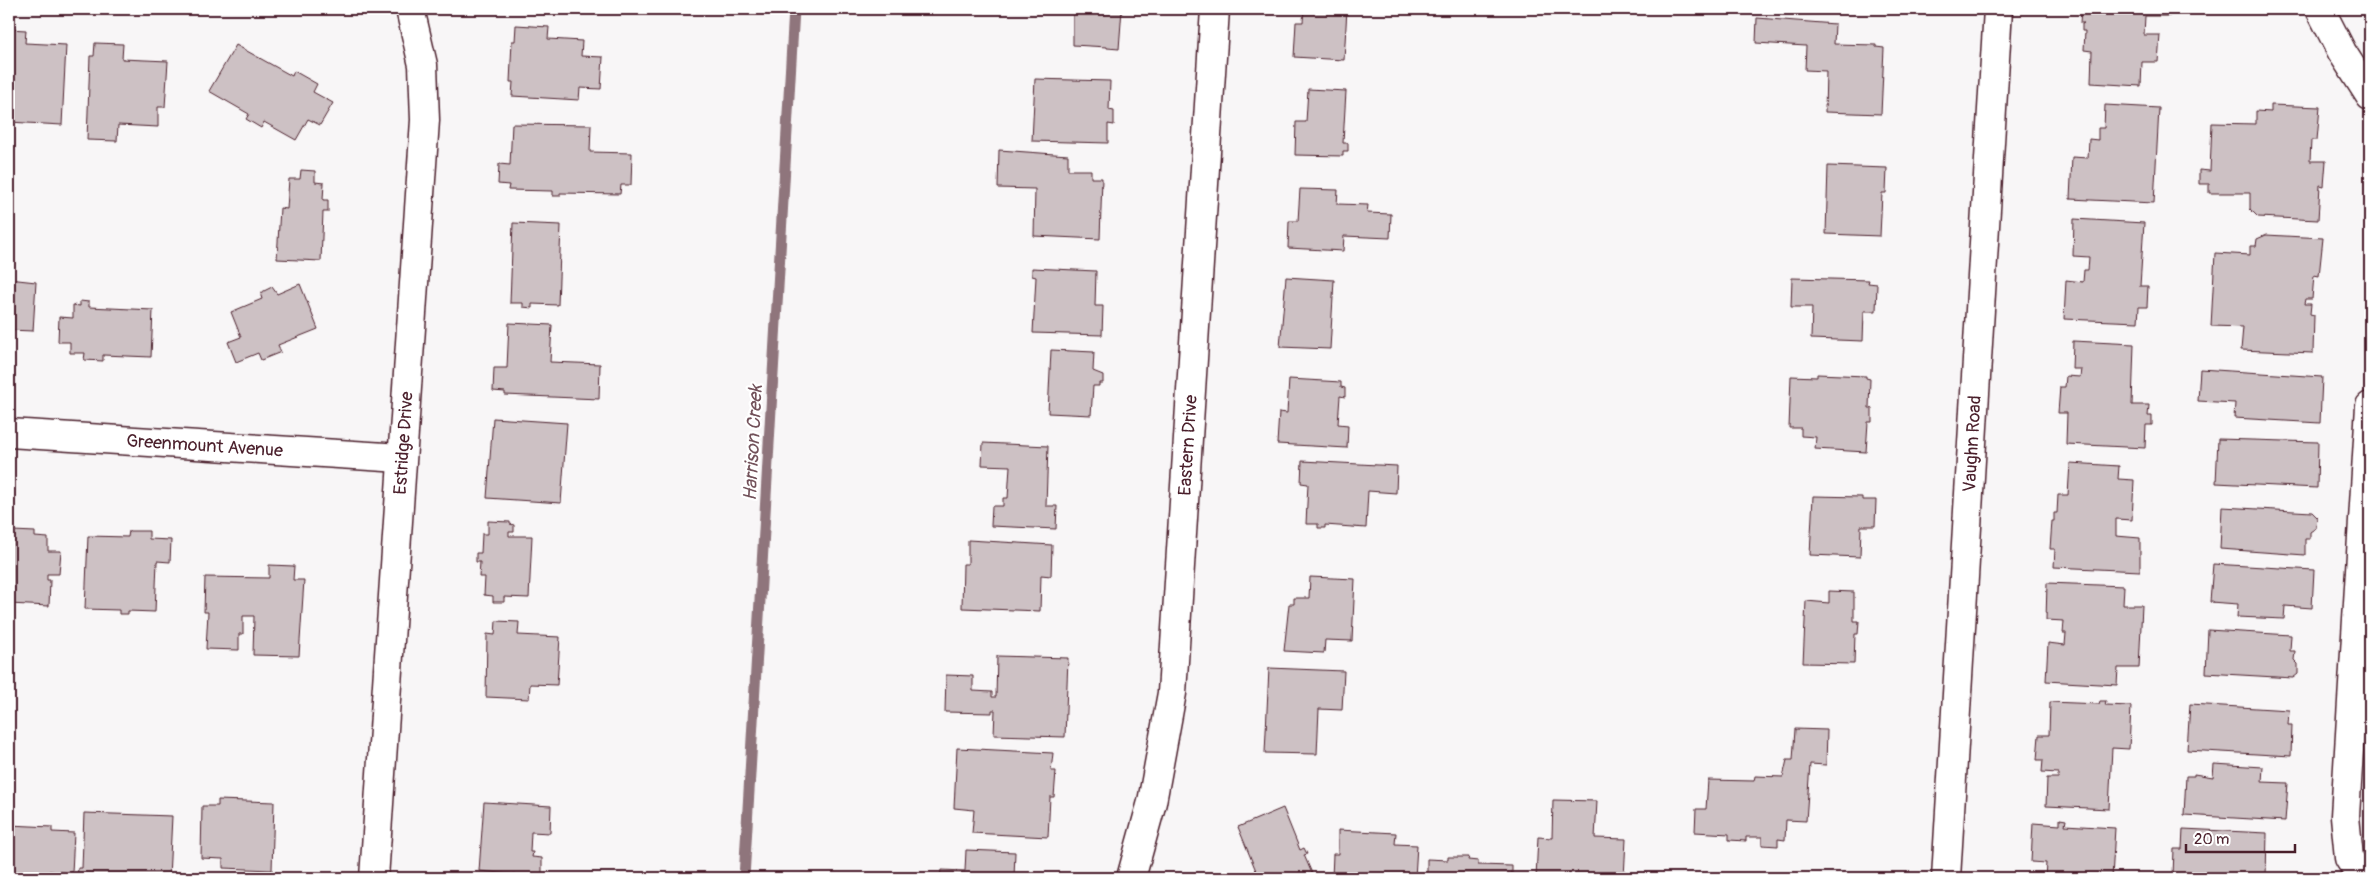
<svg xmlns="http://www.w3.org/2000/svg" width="2379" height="887" viewBox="0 0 2379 887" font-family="Pangolin,sans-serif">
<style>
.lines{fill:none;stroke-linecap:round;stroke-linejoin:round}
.stream{stroke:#8f747b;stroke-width:11}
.building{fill:#cdc1c4;stroke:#4a1f2b}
.minor-casing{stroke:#4a1f2b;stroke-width:31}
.minor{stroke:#fff;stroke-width:28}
.labels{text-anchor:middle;stroke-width:4.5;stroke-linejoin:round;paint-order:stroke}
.street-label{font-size:18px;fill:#4a1f2b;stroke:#fff}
.water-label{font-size:19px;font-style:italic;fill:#72515a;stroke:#fff}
</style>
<rect width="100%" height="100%" fill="#f8f6f7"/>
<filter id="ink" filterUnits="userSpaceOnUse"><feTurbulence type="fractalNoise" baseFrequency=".02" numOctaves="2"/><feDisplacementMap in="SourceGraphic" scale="10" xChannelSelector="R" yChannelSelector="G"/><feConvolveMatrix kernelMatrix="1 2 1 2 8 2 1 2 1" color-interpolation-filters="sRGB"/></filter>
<g filter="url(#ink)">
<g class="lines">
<polyline class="stream" points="744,878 794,9"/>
</g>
<g class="building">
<polygon points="1073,9 1122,9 1119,49 1107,48 1107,47 1073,45"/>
<polygon points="1304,9 1347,9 1344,60 1294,57 1296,22 1303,22"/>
<polygon points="2081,9 2170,9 2170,16 2145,16 2144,35 2160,35 2158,62 2142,62 2141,86 2091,83 2092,51 2084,50 2085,31 2082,31 2082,24 2084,23 2080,23"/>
<polygon points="1757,18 1835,24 1834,44 1876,45 1876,47 1884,48 1881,114 1825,112 1826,71 1805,70 1806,46 1756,43"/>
<polygon points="516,25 549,27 548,39 582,41 581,56 603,57 601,89 580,88 579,100 512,96 513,82 510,82 512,41 515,41"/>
<polygon points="9,29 26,30 25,43 66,45 62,125 9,122"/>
<polygon points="95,43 123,44 122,59 168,61 165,107 158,107 158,127 118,125 117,141 87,140 90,56 94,56"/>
<polygon points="236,45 292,76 294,71 317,84 313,92 333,103 320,125 308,119 296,140 264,122 261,128 246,119 249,114 209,91"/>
<polygon points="1035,79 1110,81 1109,110 1114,111 1114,125 1108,124 1108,143 1032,141"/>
<polygon points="1308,89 1346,91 1343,143 1348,143 1348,151 1343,151 1343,156 1295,155 1296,122 1306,122"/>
<polygon points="2105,105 2159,108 2154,203 2070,199 2072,157 2088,158 2089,139 2098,140 2098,128 2104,128"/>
<polygon points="2271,105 2320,107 2317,140 2311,140 2310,161 2326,161 2324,186 2320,185 2318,220 2258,217 2250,209 2250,193 2209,193 2209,184 2199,184 2199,170 2210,171 2212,123 2256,124 2256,111 2271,112"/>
<polygon points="512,124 591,125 590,152 632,153 631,185 621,185 620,194 560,193 560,196 553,196 553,191 508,190 509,185 498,184 499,164 510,165"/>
<polygon points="999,150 1068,155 1068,170 1091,170 1091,178 1102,178 1100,239 1034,236 1035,189 998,188"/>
<polygon points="1828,166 1887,168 1886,193 1882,193 1880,236 1826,234"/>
<polygon points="301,170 315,171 315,182 324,183 323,200 328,200 328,212 323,212 321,261 277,259 280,208 287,209 289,179 300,179"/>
<polygon points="1300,189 1338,190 1337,204 1368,205 1367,213 1391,214 1390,238 1344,236 1343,251 1288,248 1289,221 1298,221"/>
<polygon points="2074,219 2144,223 2140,286 2148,286 2147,307 2139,307 2138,322 2064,319 2066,280 2083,282 2084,270 2088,270 2089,257 2073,256"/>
<polygon points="513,223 561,225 558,305 532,304 532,308 523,307 523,303 510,303"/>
<polygon points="2266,235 2323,238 2319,276 2314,275 2312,299 2305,299 2304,304 2311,304 2310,314 2314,315 2313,353 2241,350 2243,327 2211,326 2215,253 2250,255 2250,246 2256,246 2257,239"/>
<polygon points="1032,268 1096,271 1095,306 1103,306 1102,335 1033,333 1036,277 1032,276"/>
<polygon points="1286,277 1334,280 1330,349 1280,347"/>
<polygon points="1792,278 1869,280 1868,283 1877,284 1876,311 1864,311 1863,341 1811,339 1812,307 1791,307"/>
<polygon points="9,279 36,282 33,331 9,330"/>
<polygon points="300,284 318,329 278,345 281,352 261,360 258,353 236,362 228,342 241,337 231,312 262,299 260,293 272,287 277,294"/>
<polygon points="80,301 89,302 89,307 153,310 151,357 103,355 103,361 84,360 85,353 70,353 70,342 58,342 59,317 73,318 73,305 80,306"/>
<polygon points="509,323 552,325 550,362 600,364 599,399 505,395 505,392 493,391 494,368 507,368"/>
<polygon points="2073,341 2134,344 2132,405 2149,405 2148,416 2152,416 2152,425 2146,425 2145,448 2066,444 2067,413 2058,413 2060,387 2065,387 2066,376 2080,377 2081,369 2072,369"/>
<polygon points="1051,350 1094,352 1093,371 1103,375 1103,383 1099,383 1099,386 1093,386 1091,415 1048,413"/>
<polygon points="2200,369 2322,377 2320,423 2234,418 2235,403 2198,401"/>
<polygon points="1817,374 1866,376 1866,378 1870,379 1869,408 1872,408 1872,422 1868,422 1866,452 1815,449 1816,437 1801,436 1801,428 1789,428 1791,376 1817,377"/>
<polygon points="1289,379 1341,382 1341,387 1345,388 1345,397 1340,396 1338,424 1348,425 1347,448 1277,444 1279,412 1287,413"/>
<polygon points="493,418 567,423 561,503 487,498"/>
<polygon points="2218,439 2318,442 2317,488 2216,483"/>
<polygon points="983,443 1048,446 1046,506 1057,506 1056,529 991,526 992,506 1003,506 1003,498 1008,498 1010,466 982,465"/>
<polygon points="1302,461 1397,466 1396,493 1368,491 1366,528 1325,525 1325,528 1318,528 1318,524 1306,524 1308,484 1301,483"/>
<polygon points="2070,463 2119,466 2118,479 2134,480 2132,520 2116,519 2116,536 2140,538 2140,571 2054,567 2055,549 2050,549 2052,521 2054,521 2054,513 2057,513 2058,495 2068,495"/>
<polygon points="1813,496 1862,497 1862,500 1876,500 1875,526 1861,526 1860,557 1810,555"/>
<polygon points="2222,507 2312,512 2317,517 2316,528 2310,532 2310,539 2305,539 2305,555 2220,549"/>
<polygon points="488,521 510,522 510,524 514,525 514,532 509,532 509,536 532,536 529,598 504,597 504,602 493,602 493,596 484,595 485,577 479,577 480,562 476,562 476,553 481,553 482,534 488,534"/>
<polygon points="13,531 35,532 35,537 48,538 48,551 61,551 59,574 47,574 47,580 50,580 49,606 9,604 9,537 12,537"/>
<polygon points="129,531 149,531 149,539 171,540 170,562 157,561 155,612 128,611 128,614 119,614 119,610 85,609 88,536 128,537"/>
<polygon points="968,540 1052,545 1051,576 1041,575 1040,611 962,608 963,564 968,564"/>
<polygon points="2213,564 2314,570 2312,608 2285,606 2284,619 2237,617 2238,604 2210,602"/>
<polygon points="269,565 294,566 293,580 304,580 299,656 253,655 254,616 243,616 243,634 239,634 239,650 206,649 208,612 204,612 205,577 269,578"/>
<polygon points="1310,577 1355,579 1352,641 1325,640 1324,653 1284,651 1289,604 1294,604 1294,598 1309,598"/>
<polygon points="2047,583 2124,586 2123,605 2142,605 2139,668 2118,668 2117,685 2046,681 2048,643 2065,645 2066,633 2063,633 2064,621 2046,620"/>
<polygon points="1829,591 1854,592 1854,621 1859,621 1858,634 1855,634 1854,664 1803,663 1806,601 1829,603"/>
<polygon points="496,621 519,622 518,635 560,637 557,685 530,684 529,699 486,697 487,634 495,635"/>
<polygon points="2208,630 2291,635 2290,651 2295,651 2294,660 2298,664 2298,674 2293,678 2206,673"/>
<polygon points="997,656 1068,658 1065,737 994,735 995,710 992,710 992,713 945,712 946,675 973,676 973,691 992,692 992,697 996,697"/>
<polygon points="1269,668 1344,671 1342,710 1319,709 1317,754 1265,753"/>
<polygon points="2100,701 2106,701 2105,705 2131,706 2129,749 2112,748 2109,809 2046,806 2047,778 2058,778 2058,773 2042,772 2043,760 2037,760 2039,735 2049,735 2050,702 2099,704"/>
<polygon points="2190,704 2289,710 2288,725 2292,725 2291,756 2187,750"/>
<polygon points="1795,729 1827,730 1826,765 1810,764 1806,821 1786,820 1785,840 1778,839 1778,846 1762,845 1762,837 1746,837 1746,841 1729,840 1729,834 1695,832 1696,809 1706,809 1708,780 1754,781 1755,776 1783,777 1787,760 1793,760"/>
<polygon points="957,748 1053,753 1051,771 1056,771 1054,797 1050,797 1048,837 972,833 974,810 954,808"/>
<polygon points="2214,764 2263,767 2262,782 2288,783 2285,821 2184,815 2186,776 2194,776 2194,774 2213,777"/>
<polygon points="218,800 274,802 272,870 223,868 223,859 201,858 202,806 218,806"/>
<polygon points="1553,800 1597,801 1595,838 1626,839 1624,878 1536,878 1538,837 1552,838"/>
<polygon points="484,802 551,806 550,833 531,832 530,852 533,852 532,857 542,858 542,877 479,871"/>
<polygon points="1283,808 1300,850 1304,848 1307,854 1304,855 1314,878 1259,878 1238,827"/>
<polygon points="84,813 172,816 169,878 77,878 78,868 82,868"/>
<polygon points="2060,819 2066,820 2065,825 2115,828 2112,878 2045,878 2046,863 2031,862 2033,823 2060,825"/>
<polygon points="9,825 52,827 52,832 74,833 72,873 49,871 49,878 23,876 24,873 9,872"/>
<polygon points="2183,829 2267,833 2266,878 2188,878 2173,876 2174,849 2182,849"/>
<polygon points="1338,830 1396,833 1395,844 1417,845 1415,878 1332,878 1333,854 1338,854"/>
<polygon points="966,850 1015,852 1014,878 940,878 941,870 965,871"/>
<polygon points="1448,857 1469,857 1468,860 1478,861 1478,865 1512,866 1512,878 1427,878 1427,859 1448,860"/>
</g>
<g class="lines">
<g class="minor-casing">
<g id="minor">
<polyline points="2320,9 2342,52 2370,96"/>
<path id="s1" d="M9 433 401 458"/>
<path id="s2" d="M374 878 425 120 423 65 410 9"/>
<path id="s3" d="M1131 878 1152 802 1172 693 1215 9"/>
<path id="s4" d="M1946 878 1998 9"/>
<polyline points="2362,878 2349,858 2345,816 2370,406"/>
</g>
</g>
<use href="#minor" class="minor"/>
</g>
</g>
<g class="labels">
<g class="street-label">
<text dy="6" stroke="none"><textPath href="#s2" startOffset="436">Estridge Drive</textPath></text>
<text dy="6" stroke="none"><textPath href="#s4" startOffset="435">Vaughn Road</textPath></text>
<text dy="6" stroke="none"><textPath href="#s1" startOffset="196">Greenmount Avenue</textPath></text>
<text dy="6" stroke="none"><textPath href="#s3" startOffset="438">Eastern Drive</textPath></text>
</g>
<g class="water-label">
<text transform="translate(752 443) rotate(-87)" y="7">Harrison Creek</text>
</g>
</g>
<rect width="2379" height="887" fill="none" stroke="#fff" stroke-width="30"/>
<rect x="15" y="15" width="2349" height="857" fill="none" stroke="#4a1f2b" stroke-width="2" filter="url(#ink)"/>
<path d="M2186 844v8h109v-8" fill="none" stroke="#4a1f2b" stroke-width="2.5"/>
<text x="2194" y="844" font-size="15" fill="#4a1f2b" stroke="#ffffff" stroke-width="4" paint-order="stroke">20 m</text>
</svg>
